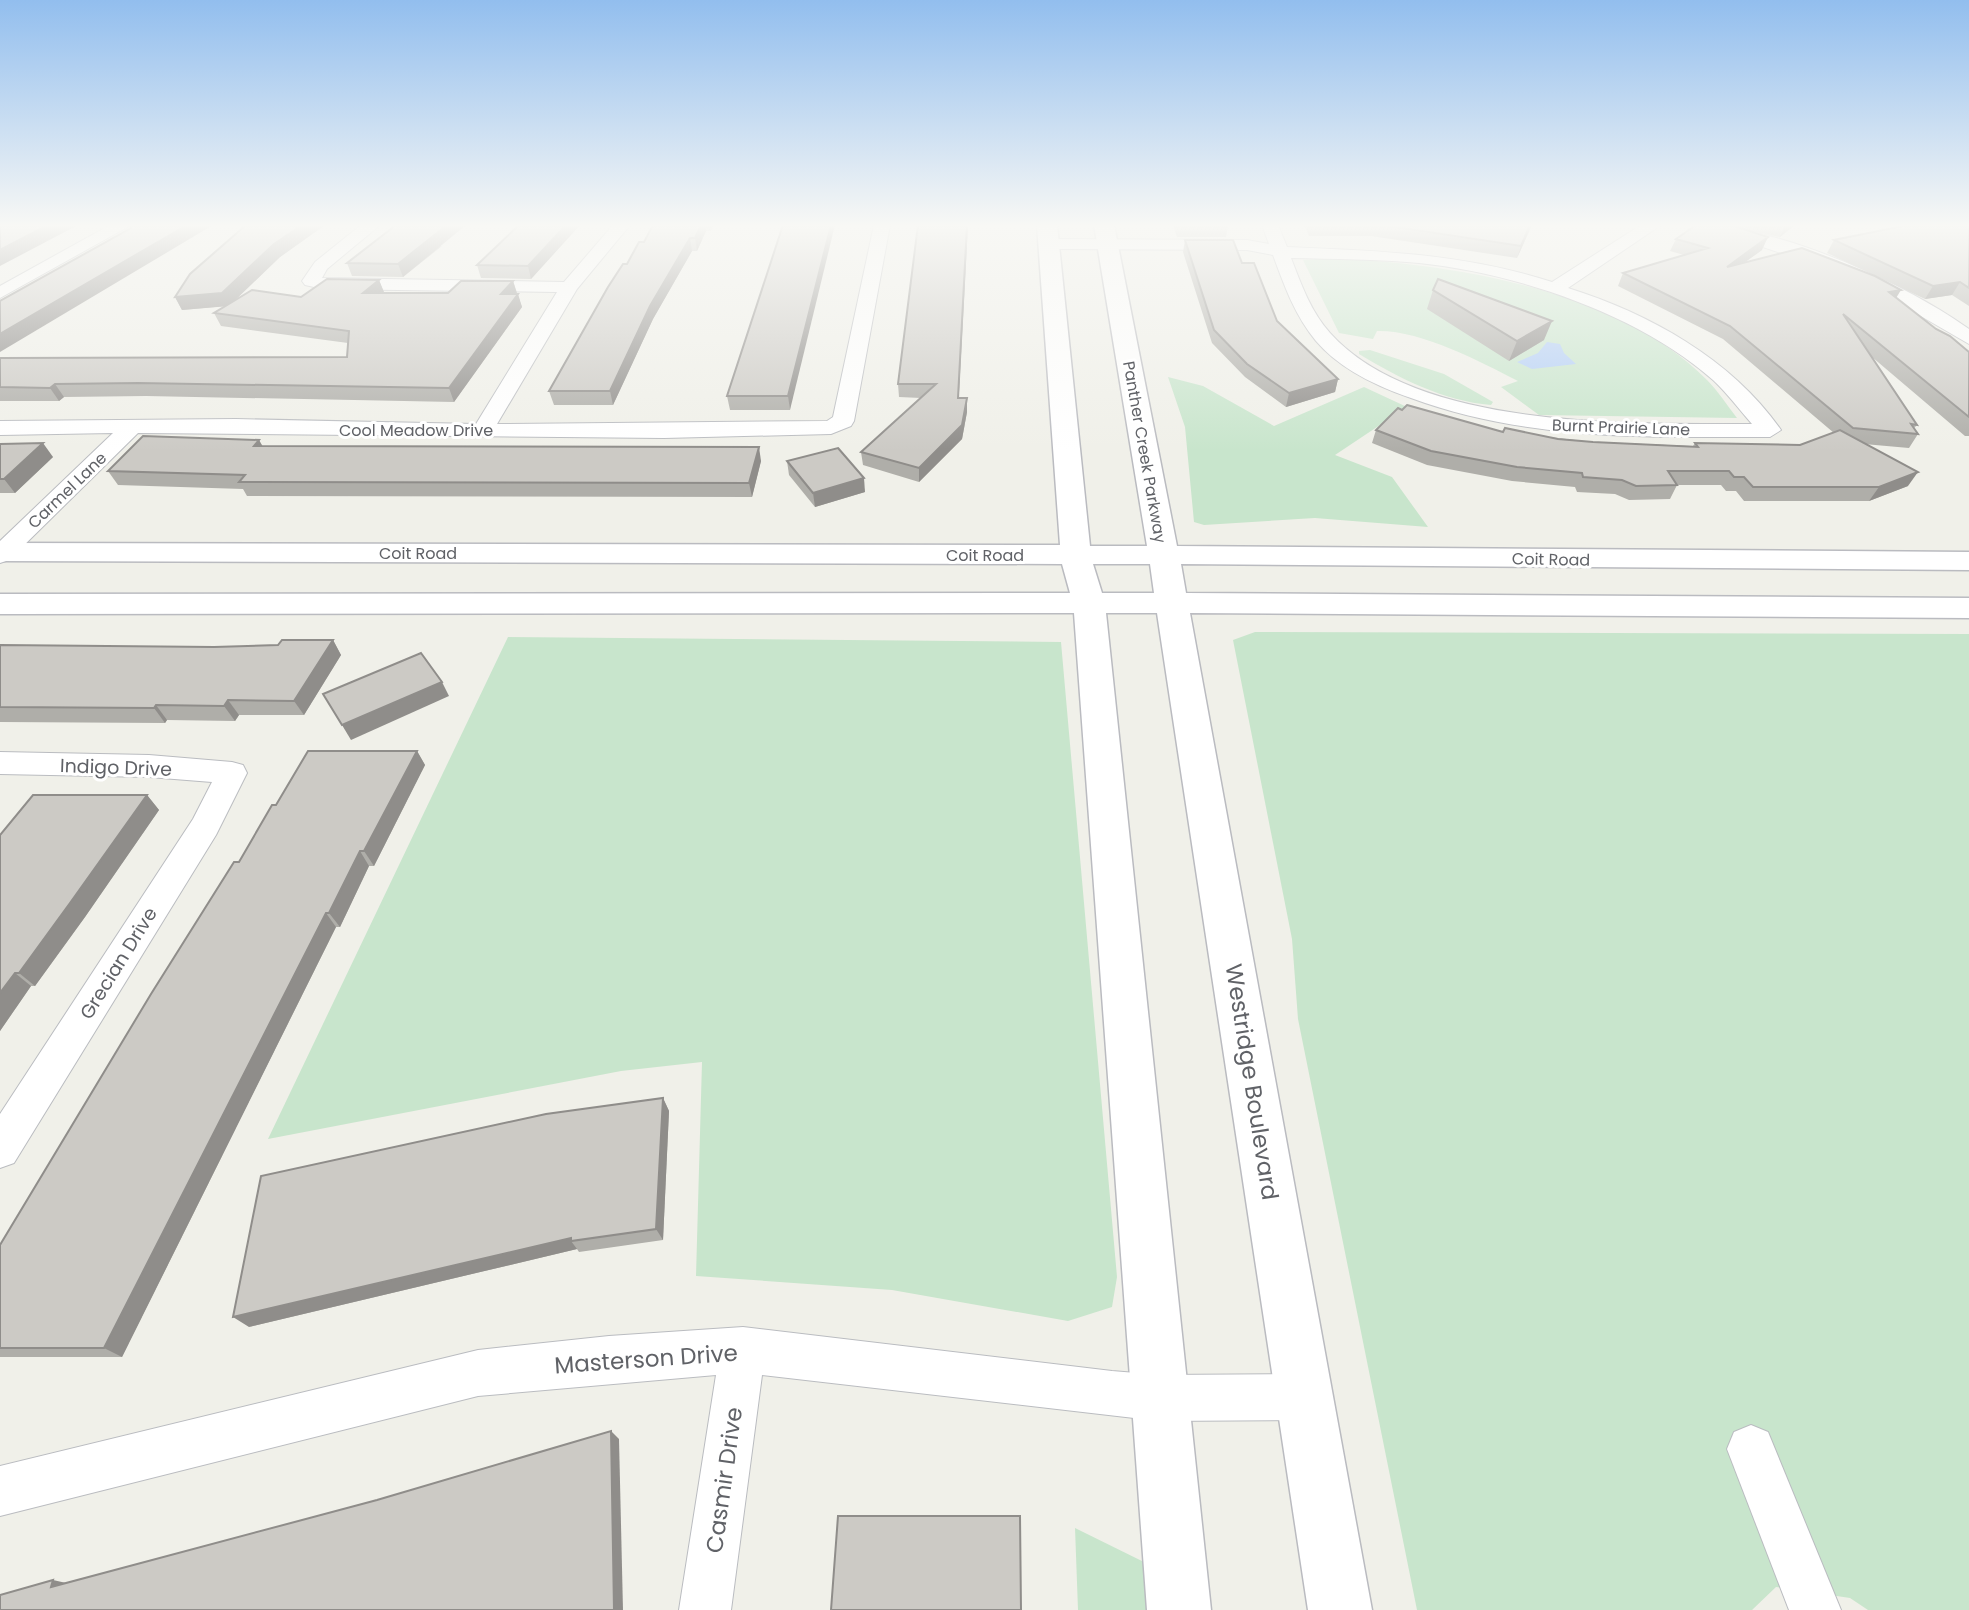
<svg xmlns="http://www.w3.org/2000/svg" width="1969" height="1610" viewBox="0 0 1969 1610" font-family="Poppins,sans-serif">
<style>
.green{fill:#c8e5cc}
.water{fill:#b2cef7}
.lines{fill:none;stroke-linecap:round;stroke-linejoin:round}
.street-casing{stroke:#babcc0;stroke-width:2}
.secondary-casing{stroke:#babbc0;stroke-width:3}
.street{fill:#fff;fill-rule:evenodd}
.secondary{fill:#fff;fill-rule:evenodd}
.wall{fill:#afaea9}
.shaded-wall{fill:#8f8d8a}
.building{fill:#cccac5;stroke:#8f8d8a;stroke-width:2}
.labels{text-anchor:middle;stroke-width:6;stroke-linejoin:round;paint-order:stroke}
.far-street-label{font-size:16px;fill:#606267;stroke:#fff}
.street-label{font-size:19px;fill:#606267;stroke:#fff}
.near-street-label{font-size:23px;fill:#606267;stroke:#fff}
</style>
<rect width="100%" height="100%" fill="#f0f0e9"/>
<g class="green">
<path d="M1333 258C1454 264 1619 290 1707 380 1718 391 1727 405 1737 418L1539 415 1501 387 1518 381C1479 361 1421 330 1377 331L1373 339 1339 333 1303 260Z"/>
<path d="M1370 350 1444 374 1493 402 1491 405C1443 401 1399 378 1359 354V351Z"/>
<polygon points="1168,377 1203,386 1274,426 1364,387 1407,407 1335,455 1392,477 1428,527 1315,518 1204,525 1194,522 1185,427"/>
<polygon points="1255,632 1969,634 1969,1610 1868,1610 1850,1598 1776,1587 1752,1610 1417,1610 1298,1019 1292,939 1233,640"/>
<polygon points="508,637 1061,642 1117,1277 1112,1307 1068,1321 892,1290 696,1276 702,1062 621,1071 268,1139"/>
<polygon points="1075,1528 1148,1564 1152,1610 1078,1610"/>
</g>
<polygon class="water" points="1547,342 1560,344 1564,353 1576,364 1532,369 1517,362 1538,353"/>
<g class="lines">
<g class="street-casing">
<g id="street">
<polygon points="110,225 131,225 0,298 0,286"/>
<polygon points="361,225 380,225 327,269 322,278 564,282 613,225 630,225 577,289 497,424 827,421 833,417 874,225 890,225 854,421 851,426 831,434 664,438 138,433 9,560 0,563 0,541 113,433 0,435 0,421 236,419 476,424 557,292 323,289 305,285 302,281 315,262"/>
<path d="M1262 225H1278L1287 247C1380 251 1462 253 1552 282L1641 225H1661L1568 288C1648 313 1732 359 1781 430L1770 437C1649 437 1527 441 1411 398 1376 386 1340 369 1316 341 1295 316 1284 285 1273 255L1247 250 1049 249 1041 244 1049 239 1247 240 1269 244ZM1291 258C1334 259 1377 259 1419 263 1516 273 1639 314 1713 380 1727 393 1739 409 1752 424 1632 424 1417 430 1330 333 1311 312 1301 284 1291 258Z"/>
<path d="M1696 225C1777 225 1903 282 1969 329V344L1869 286 1802 260Z"/>
<polygon points="0,752 149,755 232,762 243,765 247,773 216,835 14,1163 0,1168 0,1114 193,819 212,782 149,777 0,774"/>
<polygon points="743,1327 1112,1371 1160,1375 1304,1374 1321,1380 1327,1397 1321,1414 1304,1420 1160,1421 762,1375 731,1610 679,1610 716,1375 478,1396 0,1516 0,1466 478,1350 609,1336"/>
<polygon points="1751,1425 1768,1432 1841,1610 1789,1610 1727,1449 1734,1432"/>
</g>
</g>
<g class="secondary-casing">
<path id="secondary" d="M1037 225H1057L1090 546H1147L1094 225H1114L1177 546 1969 552V570L1181 564 1186 593 1969 598V618L1190 613 1372 1610H1308L1157 613H1106L1211 1610H1147L1074 613 0 614V594L1070 593 1062 564 0 561V543L1060 545ZM1093 564H1150L1154 593H1102Z"/>
</g>
<use href="#street" class="street"/>
<use href="#secondary" class="secondary"/>
</g>
<g class="wall">
<polygon points="246,225 325,225 280,257 233,302 301,297 379,280 384,293 448,293 513,281 522,307 454,402 146,396 64,397 59,401 0,401 0,358 347,357 348,343 221,326 214,313 226,306 182,310 175,297"/>
<polygon points="519,225 580,225 531,279 481,278 477,265"/>
<polygon points="653,225 714,225 711,231 706,231 697,251 692,251 653,319 613,405 554,405 549,391 627,264 644,242"/>
<polygon points="783,225 790,410 730,410 727,396"/>
<polygon points="918,225 959,398 967,412 962,439 919,482 863,465 861,452 921,398 899,397 898,384"/>
<polygon points="1173,225 1234,225 1228,226 1226,237 1177,237"/>
<polygon points="1304,225 1532,225 1517,258 1371,236 1309,236"/>
<polygon points="1696,225 1795,225 1780,237 1746,230 1762,250 1744,263 1896,298 1936,329 1969,352 1969,436 1965,436 1872,357 1917,425 1914,428 1918,434 1909,448 1864,444 1908,486 1869,501 1744,501 1736,491 1726,491 1721,485 1677,485 1670,499 1629,500 1615,494 1577,492 1575,487 1512,481 1427,465 1372,443 1376,430 1402,410 1503,432 1593,442 1693,446 1695,443 1800,445 1834,433 1723,339 1618,286 1623,273 1684,255 1670,251 1676,239"/>
<polygon points="1969,225 1969,306 1952,295 1925,299 1827,253 1834,240"/>
<polygon points="1185,240 1242,263 1277,321 1338,379 1335,392 1286,407 1245,377 1212,343 1183,252"/>
<polygon points="442,246 403,277 352,276 347,263"/>
<polygon points="1433,290 1544,340 1509,361 1427,309"/>
<polygon points="259,440 262,446 761,461 752,497 247,496 243,489 118,485 108,471"/>
<polygon points="0,444 53,457 15,493 0,493"/>
<polygon points="787,461 865,492 815,507 789,475"/>
<polygon points="333,640 341,655 304,715 239,715 235,721 167,720 165,723 0,722 0,645 214,647 278,645"/>
<polygon points="417,751 425,765 374,866 369,866 340,927 336,927 122,1357 0,1357 0,1245 239,862 276,805"/>
<polygon points="147,795 159,810 85,917 35,986 31,986 0,1031 0,835"/>
<polygon points="663,1098 669,1111 663,1240 579,1252 577,1249 249,1327"/>
</g>
<g class="shaded-wall">
<polygon points="48,225 78,225 0,266 0,250"/>
<polygon points="187,225 213,225 0,352 0,334"/>
<polygon points="302,225 325,225 280,257 229,306 182,310 175,297 274,244"/>
<polygon points="447,225 466,225 403,277 398,264"/>
<polygon points="566,225 580,225 531,279 528,266"/>
<polygon points="701,225 705,225 706,231 697,251 695,238"/>
<polygon points="831,225 835,225 790,410 788,396"/>
<polygon points="967,225 968,225 958,411 958,398"/>
<polygon points="1530,225 1532,225 1517,258 1521,246"/>
<polygon points="1786,225 1795,225 1780,237"/>
<polygon points="1768,237 1762,250 1721,279 1727,267"/>
<polygon points="690,238 692,251 653,319 613,405 610,391 650,306"/>
<polygon points="379,280 384,292 369,306 363,293"/>
<polygon points="513,281 517,294 501,294"/>
<polygon points="1960,282 1952,295 1925,299 1933,286"/>
<polygon points="1901,290 1893,303 1889,292"/>
<polygon points="518,294 522,307 454,402 449,388"/>
<polygon points="1552,321 1544,340 1509,361 1517,341"/>
<polygon points="1338,379 1335,392 1286,407 1289,393"/>
<polygon points="55,384 64,397 59,401 50,388"/>
<polygon points="967,398 967,412 962,439 919,482 919,468"/>
<polygon points="259,440 267,454 254,446"/>
<polygon points="43,443 53,457 15,493 4,479"/>
<polygon points="759,447 761,461 752,497 749,483"/>
<polygon points="1918,472 1908,486 1869,501 1879,487"/>
<polygon points="864,478 865,492 815,507 813,493"/>
<polygon points="333,640 341,655 304,715 294,701"/>
<polygon points="442,682 449,696 351,740 342,725"/>
<polygon points="228,700 239,715 235,721 224,706"/>
<polygon points="156,705 167,720 165,723 154,708"/>
<polygon points="417,751 425,765 374,866 364,851"/>
<polygon points="147,795 159,810 85,917 35,986 19,973"/>
<polygon points="360,851 369,866 340,927 329,913"/>
<polygon points="326,913 336,927 122,1357 104,1348"/>
<polygon points="15,973 31,986 0,1031 0,993"/>
<polygon points="663,1098 669,1111 663,1240 656,1229"/>
<polygon points="571,1238 571,1241 577,1249 249,1327 233,1317"/>
<polygon points="611,1431 619,1439 623,1610 614,1610"/>
<polygon points="53,1580 75,1585 51,1587"/>
</g>
<g class="building">
<polygon points="0,225 48,225 0,250"/>
<polygon points="130,225 187,225 0,334 0,301 131,228"/>
<polygon points="246,225 302,225 274,244 222,293 175,297 190,274"/>
<polygon points="396,225 447,225 398,264 347,263"/>
<polygon points="519,225 566,225 528,266 477,265"/>
<polygon points="653,225 701,225 695,238 690,238 650,306 610,391 549,391 608,287 623,264 627,264 639,242 644,242"/>
<polygon points="783,225 831,225 788,396 727,396"/>
<polygon points="918,225 967,225 958,398 967,398 962,425 919,468 861,452 936,384 898,384"/>
<polygon points="1382,225 1530,225 1521,246"/>
<polygon points="1696,225 1731,225 1768,237 1727,267 1802,248 1875,276 1901,290 1889,292 1936,329 1950,336 1969,352 1969,417 1843,314 1917,425 1911,424 1918,434 1853,428 1730,326 1623,273 1708,248 1676,239"/>
<polygon points="1908,225 1969,225 1969,288 1960,282 1933,286 1834,240"/>
<polygon points="1185,240 1233,240 1242,263 1254,263 1277,321 1338,379 1289,393 1247,364 1214,330"/>
<polygon points="327,279 379,280 363,293 448,293 461,281 513,281 501,294 518,294 449,388 138,383 55,384 50,388 0,387 0,358 347,357 349,331 214,313 252,290 301,297"/>
<polygon points="1438,279 1552,321 1517,341 1433,290"/>
<polygon points="1407,405 1503,432 1505,428 1558,439 1593,442 1698,447 1695,443 1800,445 1840,430 1918,472 1879,487 1753,487 1744,477 1734,477 1729,471 1668,471 1677,485 1636,486 1622,480 1583,477 1582,473 1517,467 1431,451 1376,430 1398,408 1402,410"/>
<polygon points="143,436 259,440 254,446 759,447 749,483 239,482 245,475 108,471"/>
<polygon points="43,443 4,479 0,479 0,444"/>
<polygon points="838,448 864,478 813,493 787,461"/>
<polygon points="282,640 333,640 294,701 228,700 224,706 156,705 154,708 0,707 0,645 214,647 278,645"/>
<polygon points="421,653 442,682 342,725 323,694"/>
<polygon points="308,751 417,751 364,851 360,851 329,913 326,913 104,1348 0,1348 0,1245 151,994 234,862 239,862 272,805 276,805"/>
<polygon points="33,795 147,795 70,903 19,973 15,973 0,993 0,835"/>
<polygon points="663,1098 656,1229 571,1241 571,1238 233,1317 261,1176 546,1114"/>
<polygon points="611,1431 614,1610 0,1610 0,1595 53,1580 51,1587 377,1500"/>
<polygon points="838,1516 1020,1516 1021,1610 831,1610"/>
</g>
<linearGradient id="sky" x2="0" y2="1"><stop stop-color="#92beee"/><stop offset="0.5" stop-color="#f8f8f5"/><stop offset="1" stop-color="#f8f8f5" stop-opacity="0"/></linearGradient>
<rect width="1969" height="451" fill="url(#sky)"/>
<g class="labels">
<g class="far-street-label">
<text transform="translate(1621 427) rotate(2)" y="6">Burnt Prairie Lane</text>
<text x="416" y="436">Cool Meadow Drive</text>
<text transform="translate(1145 452) rotate(80)" y="6">Panther Creek Parkway</text>
<text transform="translate(67 490) rotate(-44)" y="6">Carmel Lane</text>
<text x="418" y="559">Coit Road</text>
<text x="985" y="561">Coit Road</text>
<text transform="translate(1551 559) rotate(1)" y="6">Coit Road</text>
</g>
<g class="street-label">
<text transform="translate(116 767) rotate(2)" y="7">Indigo Drive</text>
<text transform="translate(118 963) rotate(-58)" y="7">Grecian Drive</text>
</g>
<g class="near-street-label">
<text transform="translate(1252 1082) rotate(81)" y="8">Westridge Boulevard</text>
<text transform="translate(646 1359) rotate(-4)" y="8">Masterson Drive</text>
<text transform="translate(724 1480) rotate(-82)" y="8">Casmir Drive</text>
</g>
</g>
</svg>
